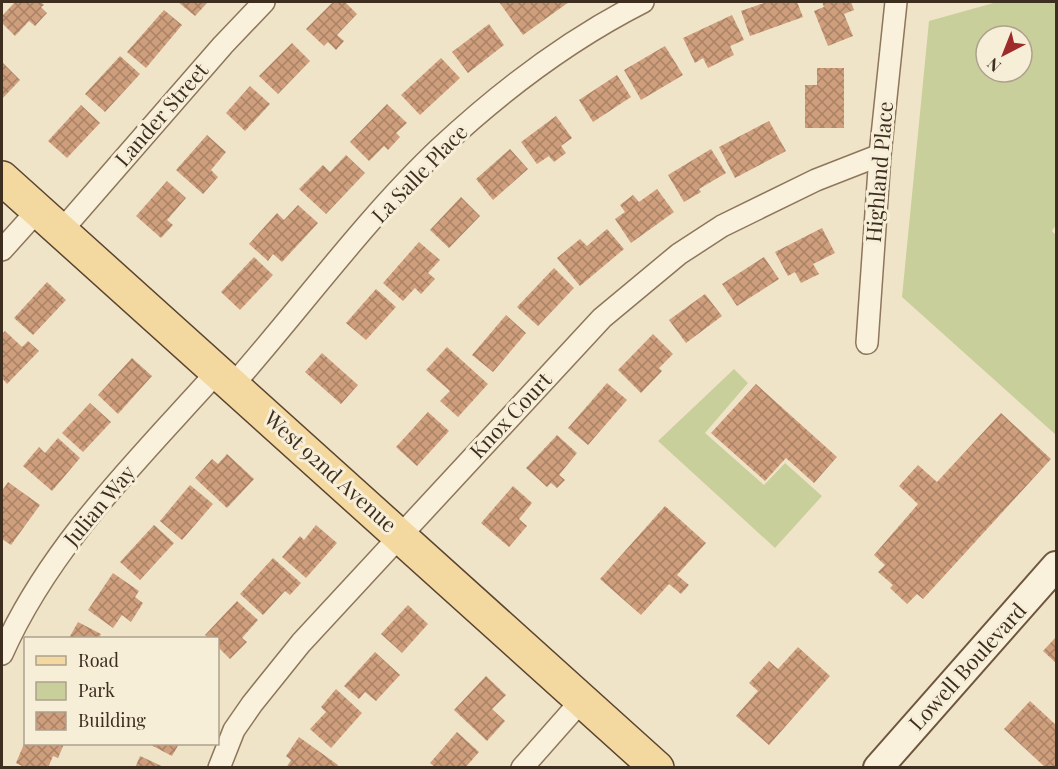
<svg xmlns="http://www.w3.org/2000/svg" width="1058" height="769" viewBox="0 0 1058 769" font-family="'Playfair Display',serif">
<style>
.green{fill:#c9cf9b;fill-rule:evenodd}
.building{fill:url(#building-cross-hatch)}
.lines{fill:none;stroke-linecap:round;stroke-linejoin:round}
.street-casing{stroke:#8d765c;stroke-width:24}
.secondary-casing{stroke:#6f573f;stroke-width:32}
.primary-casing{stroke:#5b4430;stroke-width:36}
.street{stroke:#faf1dc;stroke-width:21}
.secondary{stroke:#faf1dc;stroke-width:28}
.primary{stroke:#f3d9a0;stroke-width:33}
.labels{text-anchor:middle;stroke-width:6;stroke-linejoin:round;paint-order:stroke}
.street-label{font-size:21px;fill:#3d2e20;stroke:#f7eed8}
</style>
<defs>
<pattern id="building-cross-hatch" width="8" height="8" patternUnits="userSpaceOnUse" patternTransform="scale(1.5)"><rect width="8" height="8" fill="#cf9f7d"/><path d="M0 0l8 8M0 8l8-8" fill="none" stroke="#a98266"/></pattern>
</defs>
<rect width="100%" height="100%" fill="#f0e4c8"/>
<g class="green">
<path d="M997 2H1056V225L1052 231 1056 235V435L902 297 929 21ZM986 36H1022V72H986Z"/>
<polygon points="734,369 748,383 705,433 764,485 785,463 822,496 775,548 658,441"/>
</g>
<g class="building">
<polygon points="15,2 41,2 44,5 41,7 47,13 35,26 29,21 15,36 2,23 2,16"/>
<polygon points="178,2 208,2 195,16"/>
<polygon points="333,2 345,2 357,14 337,35 344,41 336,50 328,42 324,46 306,29"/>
<polygon points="499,2 569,2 523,35"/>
<polygon points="767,2 797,2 803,17 750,36 741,11"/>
<polygon points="822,2 851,2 854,10 844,14 853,36 828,46 814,11 824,7"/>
<polygon points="164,10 182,25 146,68 127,52"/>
<polygon points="732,15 744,40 730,46 734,55 708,68 703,58 695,63 683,38"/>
<polygon points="489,24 504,45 468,73 452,52"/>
<polygon points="292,43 310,61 278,94 259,76"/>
<polygon points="665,46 683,75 641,100 624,70"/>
<polygon points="120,56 140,74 105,112 85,94"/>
<polygon points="441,58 460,78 420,115 401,95"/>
<polygon points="2,62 20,80 2,99"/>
<polygon points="817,68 844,68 844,128 805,128 805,85 817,85"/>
<polygon points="617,75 631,97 593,122 579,100"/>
<polygon points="250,86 270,104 245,131 226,113"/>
<polygon points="387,104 407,123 396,133 400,137 388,150 384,146 369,161 350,142"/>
<polygon points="81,105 100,123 67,158 48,141"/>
<polygon points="556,116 572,138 561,146 566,153 554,162 549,156 537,164 521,142"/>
<polygon points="769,121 786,151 735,178 719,147"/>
<polygon points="207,135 226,152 211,170 218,177 203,194 176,170"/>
<polygon points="510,149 528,169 493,200 476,179"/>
<polygon points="711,149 726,173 699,189 701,192 684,202 668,175"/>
<polygon points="346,155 365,173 326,214 299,189 323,165 330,172"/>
<polygon points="167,181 186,198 167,220 173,225 161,238 136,216"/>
<polygon points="657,189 674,212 631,243 615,219 625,212 620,205 633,195 639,202"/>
<polygon points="461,197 480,216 449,248 430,230"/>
<polygon points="298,205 318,223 282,262 273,254 268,261 249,244 277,213 284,220"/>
<polygon points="822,228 835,253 813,264 819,274 801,283 795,272 788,276 775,252"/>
<polygon points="607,229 624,249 580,286 557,258 580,239 587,246"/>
<polygon points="419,242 440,260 428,273 435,279 421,294 415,288 403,301 383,283"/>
<polygon points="254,257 273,275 240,310 221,292"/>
<polygon points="764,257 779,279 737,306 722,284"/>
<polygon points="554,268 574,288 538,326 517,307"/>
<polygon points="47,282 66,300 33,335 14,318"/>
<polygon points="376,289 396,307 366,340 346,323"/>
<polygon points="705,294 722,316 686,343 669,320"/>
<polygon points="506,315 526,333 493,372 472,355"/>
<polygon points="5,331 22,347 28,341 39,351 7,384 2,378 2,334"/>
<polygon points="653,334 673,354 659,368 662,371 641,393 618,370"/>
<polygon points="447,347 488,384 458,417 440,401 450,391 426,370"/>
<polygon points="322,353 358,385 341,404 305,372"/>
<polygon points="132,358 152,376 118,414 98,395"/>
<polygon points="607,383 627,400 588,445 568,428"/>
<polygon points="756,384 837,457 814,483 786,458 765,481 711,433"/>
<polygon points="90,403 111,422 83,452 62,433"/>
<polygon points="428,412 449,431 417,466 396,447"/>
<polygon points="1001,413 1051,459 923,599 917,594 907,604 890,588 893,585 878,572 885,565 874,555 918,504 899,486 918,465 937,482"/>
<polygon points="557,435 577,453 559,475 565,480 557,488 551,483 547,487 526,468"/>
<polygon points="58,438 80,458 52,491 23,466 39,447 45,453"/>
<polygon points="227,454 254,479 227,508 195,478 212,459 218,464"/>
<polygon points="8,482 40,505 11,545 2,539 2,491"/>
<polygon points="190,485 213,504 182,540 160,521"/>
<polygon points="513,486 532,503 519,519 527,526 509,547 481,523"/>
<polygon points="665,506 706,543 677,575 689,585 681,594 669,584 641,615 600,579"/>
<polygon points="154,525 174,543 140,580 120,562"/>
<polygon points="316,525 337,543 306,578 282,557 300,536 304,540"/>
<polygon points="273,558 301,583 290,595 285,591 263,615 240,594"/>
<polygon points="113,573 139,591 135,597 143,603 131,622 122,615 113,628 88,610"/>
<polygon points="237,601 258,620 242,638 247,642 230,659 218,647 218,638 208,638 205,635"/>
<polygon points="408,605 428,624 402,653 381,634"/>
<polygon points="78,622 101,634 99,638 69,638"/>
<polygon points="1056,637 1056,663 1043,651"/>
<polygon points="798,647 830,676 769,745 736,716 758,691 749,683 769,661 778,669"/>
<polygon points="375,652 400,675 376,701 365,692 359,699 344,686"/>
<polygon points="486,676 506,695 492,709 505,721 487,741 454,710"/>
<polygon points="336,689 362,713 331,748 310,729 326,712 321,707"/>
<polygon points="1030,701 1056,725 1056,768 1046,768 1004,729"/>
<polygon points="457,732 479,752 465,768 436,768 430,763"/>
<polygon points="299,737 338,765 336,768 286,768 291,760 286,756"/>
<polygon points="24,744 64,744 58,758 53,756 48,768 26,768 16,763"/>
<polygon points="149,744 179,744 172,756"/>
<polygon points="140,756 166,768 135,768"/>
</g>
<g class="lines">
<g class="street-casing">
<g id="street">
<polyline points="62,230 223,45 264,2"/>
<polyline points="2,250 38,210"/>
<polyline points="867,343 880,155 896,2"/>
<path d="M232 386C300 309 366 218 440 148 500 92 570 39 643 2"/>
<path d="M2 654C50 545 139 459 217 372"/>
<polyline points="219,768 234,730 252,704 301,643 602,318 679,254 722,226 816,180 880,155"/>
<polyline points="522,768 582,700"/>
</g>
</g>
<g class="secondary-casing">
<polyline id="secondary" points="878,768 1056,566"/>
</g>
<g class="primary-casing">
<polyline id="primary" points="2,178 657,768"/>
</g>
<use href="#street" class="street"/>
<use href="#secondary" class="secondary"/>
<use href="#primary" class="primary"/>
</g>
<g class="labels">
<g class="street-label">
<text transform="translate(162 115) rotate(-49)" y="7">Lander Street</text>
<text transform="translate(880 172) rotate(-85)" y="7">Highland Place</text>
<text transform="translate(420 174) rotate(-46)" y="7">La Salle Place</text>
<text transform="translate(511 416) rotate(-47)" y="7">Knox Court</text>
<text transform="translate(330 472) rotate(42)" y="7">West 92nd Avenue</text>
<text transform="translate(100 506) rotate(-50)" y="7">Julian Way</text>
<text transform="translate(968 667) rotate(-48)" y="7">Lowell Boulevard</text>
</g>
</g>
<rect width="1058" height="769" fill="none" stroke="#3d2e20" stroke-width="6"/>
<rect x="24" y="637" width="195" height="108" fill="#f7eed8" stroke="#ada18e" stroke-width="1.5"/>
<rect x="36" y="656" width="30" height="9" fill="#f3d9a0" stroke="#ada18e" stroke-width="1.5"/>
<text x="78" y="667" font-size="18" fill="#3d2e20">Road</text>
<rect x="36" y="682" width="30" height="18" fill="#c9cf9b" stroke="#ada18e" stroke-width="1.5"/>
<text x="78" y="697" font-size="18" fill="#3d2e20">Park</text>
<rect x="36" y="712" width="30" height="18" fill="url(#building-cross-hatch)" stroke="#ada18e" stroke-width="1.5"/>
<text x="78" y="727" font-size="18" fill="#3d2e20">Building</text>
<g transform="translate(1004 54) rotate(222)"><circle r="28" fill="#f7eed8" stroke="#ada18e" stroke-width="1.5"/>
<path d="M0-4.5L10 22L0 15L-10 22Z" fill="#9e2a2b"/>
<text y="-9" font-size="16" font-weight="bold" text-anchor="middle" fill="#3d2e20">N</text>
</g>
</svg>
